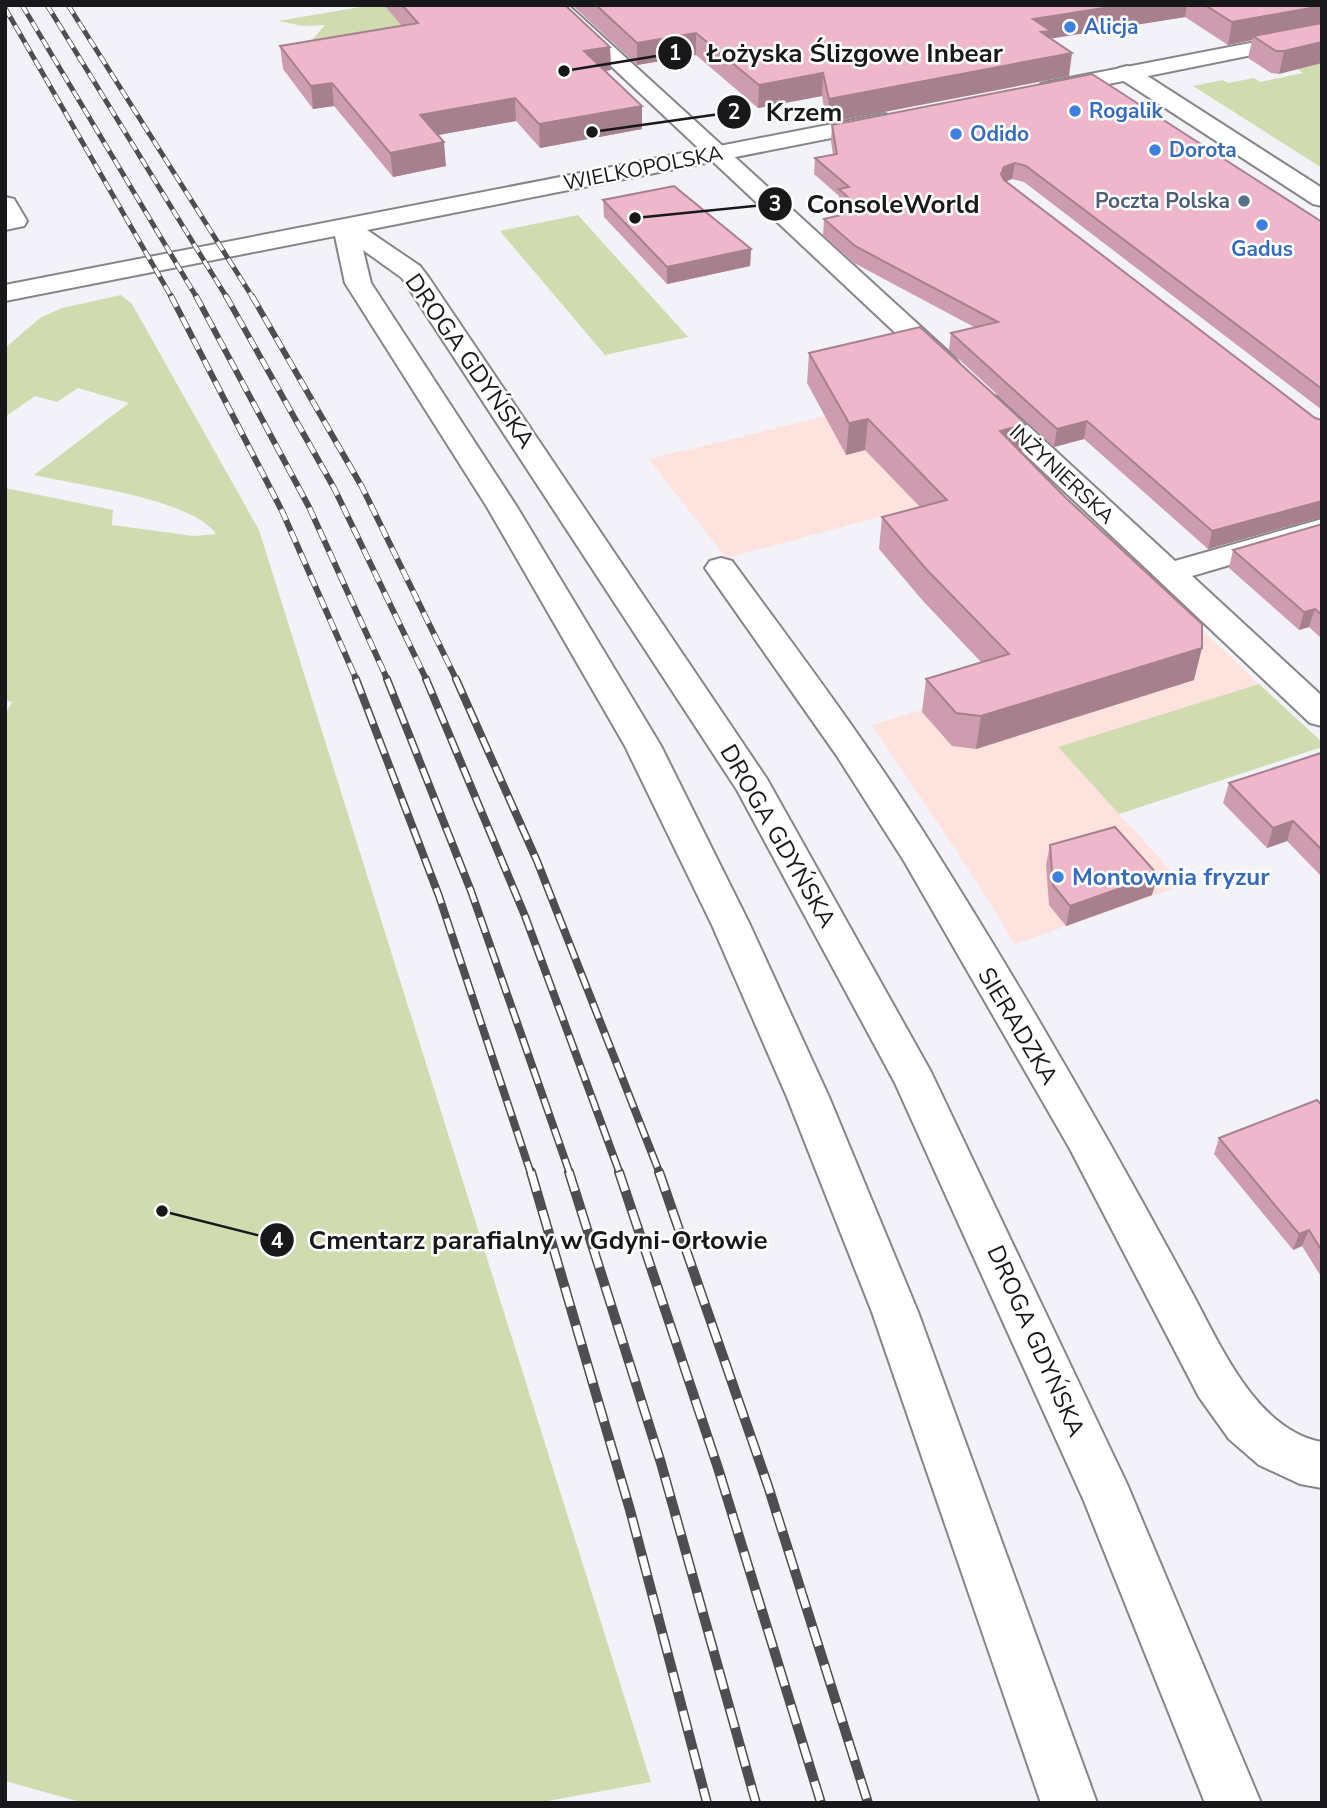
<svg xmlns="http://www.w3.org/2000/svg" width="1327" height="1808" viewBox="0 0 1327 1808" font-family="'Nunito Sans',sans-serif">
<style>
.commercial{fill:#fde2dd}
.green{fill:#d0dcb0}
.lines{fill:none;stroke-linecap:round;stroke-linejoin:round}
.minor-casing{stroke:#86858a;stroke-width:4}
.major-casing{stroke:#86858a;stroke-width:4}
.minor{fill:#fff;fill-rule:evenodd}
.major{fill:#fff;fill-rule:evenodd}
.rail-far3-casing{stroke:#4e4e51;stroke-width:5}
.rail-far2-casing{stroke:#4e4e51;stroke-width:6}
.rail-far1-casing{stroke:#4e4e51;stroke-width:8}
.rail-casing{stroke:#4e4e51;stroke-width:10}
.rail-far3{stroke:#fff;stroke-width:3.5;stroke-dasharray:10;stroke-linecap:butt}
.rail-far2{stroke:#fff;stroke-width:4.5;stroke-dasharray:12;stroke-linecap:butt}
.rail-far1{stroke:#fff;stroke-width:5;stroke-dasharray:16;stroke-linecap:butt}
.rail{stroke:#fff;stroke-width:7;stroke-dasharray:20;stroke-linecap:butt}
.wall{fill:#cd9daf}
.shaded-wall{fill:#a7808e}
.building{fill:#eeb7cb;stroke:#a7808e;stroke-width:2}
.shop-dot{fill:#3f7fe0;stroke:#fff;stroke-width:2.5}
.service-dot{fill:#5c6f8a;stroke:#fff;stroke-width:2.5}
.labels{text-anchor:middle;stroke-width:5;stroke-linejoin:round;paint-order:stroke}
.far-shop-label{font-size:21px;font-weight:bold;fill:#366cbe;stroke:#fff;text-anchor:start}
.far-street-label{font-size:21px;fill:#18181a;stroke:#fff}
.far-service-label{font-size:21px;font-weight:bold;fill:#4e5e75;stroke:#fff;text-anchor:end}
.street-label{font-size:24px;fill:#18181a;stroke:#fff}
.shop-label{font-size:24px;font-weight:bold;fill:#366cbe;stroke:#fff;text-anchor:start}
.leader{fill:none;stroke:#18181a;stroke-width:2.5}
.callout-dot{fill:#18181a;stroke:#fff;stroke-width:2.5}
.mark-label{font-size:21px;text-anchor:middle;font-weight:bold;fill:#fff}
.callout-label{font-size:26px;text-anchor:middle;font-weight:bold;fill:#18181a;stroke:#fff;stroke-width:5;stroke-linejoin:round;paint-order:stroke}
</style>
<rect width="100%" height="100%" fill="#f3f2f8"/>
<g class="commercial">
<polygon points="942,388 1037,475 726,558 649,459"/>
<polygon points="1198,626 1259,684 1058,747 1184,885 1015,944 966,865 872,725"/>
</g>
<g class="green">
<polygon points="372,5 526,5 311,41 325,25 303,26 278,21"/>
<polygon points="1322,61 1322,168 1193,86 1223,80 1228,83 1254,78 1260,82 1303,73 1293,66"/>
<polygon points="578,215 688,337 605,355 500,231"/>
<path d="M121 295 132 304 259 530 651 1782 537 1803H84L5 1781V715L12 702 5 700V488L113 510 112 525 194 536 216 534C192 499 78 485 34 475L129 403 78 388 57 402 35 396 5 417V348L40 318 62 308Z"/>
<polygon points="1259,684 1322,742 1322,747 1119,814 1058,747"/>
</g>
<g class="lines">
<g class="minor-casing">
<g id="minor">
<polygon points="546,5 568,5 955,358 959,364 955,370 945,372 935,370"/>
<polygon points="1127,66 1135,68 1322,188 1322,206 1313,204 1119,78 1116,73 1119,68"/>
<polygon points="5,197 14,199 27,221 24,226 5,230"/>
<polygon points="987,394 997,397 1175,561 1322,519 1322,538 1192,576 1322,696 1322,726 1310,723 977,409 973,403 977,397"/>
<path d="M721 558 732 561C801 655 871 748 933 847 1024 991 1109 1139 1190 1289 1219 1342 1255 1430 1322 1442V1488L1300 1484 1259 1465 1229 1439 1199 1397 1070 1149 904 861 837 756 705 568 710 561Z"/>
</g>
</g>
<g class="major-casing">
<g id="major">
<polygon points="1322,29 1322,41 1049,96 1041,94 1038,89 1041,84 1049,82"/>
<polygon points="884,114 892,116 895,121 892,126 367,230 420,266 429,278 767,779 931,1072 1127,1484 1261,1803 1205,1803 1084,1501 895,1083 737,790 402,278 363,250 371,283 517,507 661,746 750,925 829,1097 918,1312 1097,1803 1041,1803 872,1312 787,1097 712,925 625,746 487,507 345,283 335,236 5,301 5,285"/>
</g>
</g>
<use href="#minor" class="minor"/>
<use href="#major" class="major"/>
<g class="rail-far3-casing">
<g id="rail-far3">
<polyline points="22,5 197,298"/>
<polyline points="47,5 227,298"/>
<polyline points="68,5 253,298"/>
<polyline points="5,8 172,298"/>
</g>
</g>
<g class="rail-far2-casing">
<g id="rail-far2">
<polyline points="171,296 282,511 357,681"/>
<polyline points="196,296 309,507 388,681"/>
<polyline points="226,296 334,488 427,681"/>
<polyline points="252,296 362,487 457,681"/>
</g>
</g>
<g class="rail-far1-casing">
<g id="rail-far1">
<polyline points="356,679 439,896 531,1174"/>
<polyline points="387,679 471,891 570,1174"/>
<polyline points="426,679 525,916 620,1174"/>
<polyline points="456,679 537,861 660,1174"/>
</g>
</g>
<g class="rail-casing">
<g id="rail">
<polyline points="531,1172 630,1510 707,1803"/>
<polyline points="569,1172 661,1463 756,1803"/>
<polyline points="619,1172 718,1468 821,1803"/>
<polyline points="659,1172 768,1486 868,1803"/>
</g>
</g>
<use href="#rail-far3" class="rail-far3"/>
<use href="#rail-far2" class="rail-far2"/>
<use href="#rail-far1" class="rail-far1"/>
<use href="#rail" class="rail"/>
</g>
<g class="wall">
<polygon points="384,5 565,5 610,47 611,70 605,71 642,106 642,129 540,148 516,121 438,135 446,166 393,177 334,106 313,109 283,69 280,46 402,26"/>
<polygon points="572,5 1322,5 1279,74 1271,73 1248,58 1252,40 1228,45 1185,17 1050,38 1069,76 827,123 822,96 758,108 696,55 637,65"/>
<polygon points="832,125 1322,222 1322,410 1024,182 1012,179 1006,181 1315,418 1322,420 1322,517 1208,549 1084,439 1054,447 949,350 951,333 974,327 854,263 823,235 824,219 847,213 838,205 839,196 814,174 815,158 833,155 831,141"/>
<polygon points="603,200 751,249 750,266 667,284 604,217"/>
<polygon points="809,353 1026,424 1021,453 1194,680 976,749 952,746 922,712 926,679 981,662 923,601 879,549 882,517 920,507 865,450 846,455 807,383"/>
<polygon points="1322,524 1322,639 1309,627 1299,630 1229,568 1233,550"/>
<polygon points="1322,754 1322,877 1287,841 1267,848 1223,803 1229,783"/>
<polygon points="1050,845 1152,895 1066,926 1049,905 1046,865"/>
<polygon points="1322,1105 1322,1278 1302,1246 1293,1250 1214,1154 1219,1138"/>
</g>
<g class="shaded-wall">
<polygon points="1123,5 1187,5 1185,17 1030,42 1033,19"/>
<polygon points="1322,6 1322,27 1253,36 1252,40 1228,45 1232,22"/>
<polygon points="696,33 696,55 637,65 637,43"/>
<polygon points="1322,42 1322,63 1279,74 1284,51"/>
<polygon points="610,47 611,70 585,74 584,51"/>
<polygon points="1072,53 1069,76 827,123 829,99"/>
<polygon points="823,73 822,96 758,108 759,85"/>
<polygon points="332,83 334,106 313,109 311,86"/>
<polygon points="515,98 516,121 422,138 420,115"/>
<polygon points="642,106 642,129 540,148 539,124"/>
<polygon points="444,142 446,166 393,177 390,153"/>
<polygon points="1015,163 1012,179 1002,183 1001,174 1004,167"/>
<polygon points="751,249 750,266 667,284 667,267"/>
<polygon points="868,419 865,450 846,455 849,423"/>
<polygon points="1087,421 1084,439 1054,447 1057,429"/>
<polygon points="1026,424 1021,455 1000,431"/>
<polygon points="1322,501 1322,517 1208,549 1212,531"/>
<polygon points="1315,609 1309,627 1299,630 1304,612"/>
<polygon points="1202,648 1194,680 976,749 981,716"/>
<polygon points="1293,821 1287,841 1267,848 1273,828"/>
<polygon points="1158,875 1152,895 1066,926 1070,906"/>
<polygon points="1309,1230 1302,1246 1293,1250 1299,1234"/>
</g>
<g class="building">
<polygon points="402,5 565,5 610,47 584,51 642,106 539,124 515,98 420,115 444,142 390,153 332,83 311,86 280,46 418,23"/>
<polygon points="596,5 1123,5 1033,19 1051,31 1041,32 1072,53 829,99 823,73 759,85 696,33 637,43"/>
<polygon points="1205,5 1322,5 1322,6 1232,22"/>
<polygon points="1322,23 1322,42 1284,51 1276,51 1253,36"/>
<polygon points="1092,74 1322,222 1322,389 1026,166 1015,163 1004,167 1001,174 1004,180 1315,418 1322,420 1322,501 1212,531 1087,421 1057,429 951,333 998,322 855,246 824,219 862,210 839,189 849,187 815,158 837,154 832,125"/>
<polygon points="674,186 751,249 667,267 603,200"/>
<polygon points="920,327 1026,424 1000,431 1066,498 1202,624 1202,648 981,716 956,713 926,679 1009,654 926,569 882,517 947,500 868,419 849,423 809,353"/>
<polygon points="1322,524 1322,615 1315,609 1304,612 1233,550"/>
<polygon points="1321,753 1322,754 1322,850 1293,821 1273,828 1229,783"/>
<polygon points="1115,827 1158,875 1070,906 1053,885 1050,845"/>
<polygon points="1317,1100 1322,1105 1322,1251 1309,1230 1299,1234 1219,1138"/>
</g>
<g class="shop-dot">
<circle cx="1070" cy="27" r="7"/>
<circle cx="1075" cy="111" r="7"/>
<circle cx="956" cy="134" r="7"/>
<circle cx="1155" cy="150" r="7"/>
<circle cx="1262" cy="225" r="7"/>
<circle cx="1058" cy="877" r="7"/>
</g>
<circle class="service-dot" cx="1244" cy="201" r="7"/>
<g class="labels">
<g class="far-shop-label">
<text x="1084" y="34">Alicja</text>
<text x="1089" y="118">Rogalik</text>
<text x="970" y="141">Odido</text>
<text x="1169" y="157">Dorota</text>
<text x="1262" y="256" text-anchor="middle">Gadus</text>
</g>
<g class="far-street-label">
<text transform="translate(643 168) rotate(-11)" y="7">WIELKOPOLSKA</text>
<text transform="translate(1062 474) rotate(43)" y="7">INŻYNIERSKA</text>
</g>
<g class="far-service-label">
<text x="1230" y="208">Poczta Polska</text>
</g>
<g class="street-label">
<text transform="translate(470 361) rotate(55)" y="8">DROGA GDYŃSKA</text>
<text transform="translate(778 836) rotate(60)" y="8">DROGA GDYŃSKA</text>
<text transform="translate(1018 1026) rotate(59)" y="8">SIERADZKA</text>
<text transform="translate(1036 1341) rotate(66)" y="8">DROGA GDYŃSKA</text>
</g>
<g class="shop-label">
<text x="1072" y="885">Montownia fryzur</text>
</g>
</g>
<path class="leader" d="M564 71L675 53M592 132L734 112M635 218L775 204M162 1211L277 1240"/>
<g class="callout-dot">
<circle cx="564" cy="71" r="7"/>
<circle cx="592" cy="132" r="7"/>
<circle cx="635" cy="218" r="7"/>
<circle cx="162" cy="1211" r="7"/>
<circle cx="675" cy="53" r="18"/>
<circle cx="734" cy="112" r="18"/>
<circle cx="775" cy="204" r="18"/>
<circle cx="277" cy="1240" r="18"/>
</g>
<g class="mark-label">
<text x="675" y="60">1</text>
<text x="734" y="119">2</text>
<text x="775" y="211">3</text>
<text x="277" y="1248">4</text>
</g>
<g class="callout-label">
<text x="855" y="62">Łożyska Ślizgowe Inbear</text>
<text x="804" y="121">Krzem</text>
<text x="893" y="213">ConsoleWorld</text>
<text x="538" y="1249">Cmentarz parafialny w Gdyni-Orłowie</text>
</g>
<rect width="1327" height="1808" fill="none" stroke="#18181a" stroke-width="14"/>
</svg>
